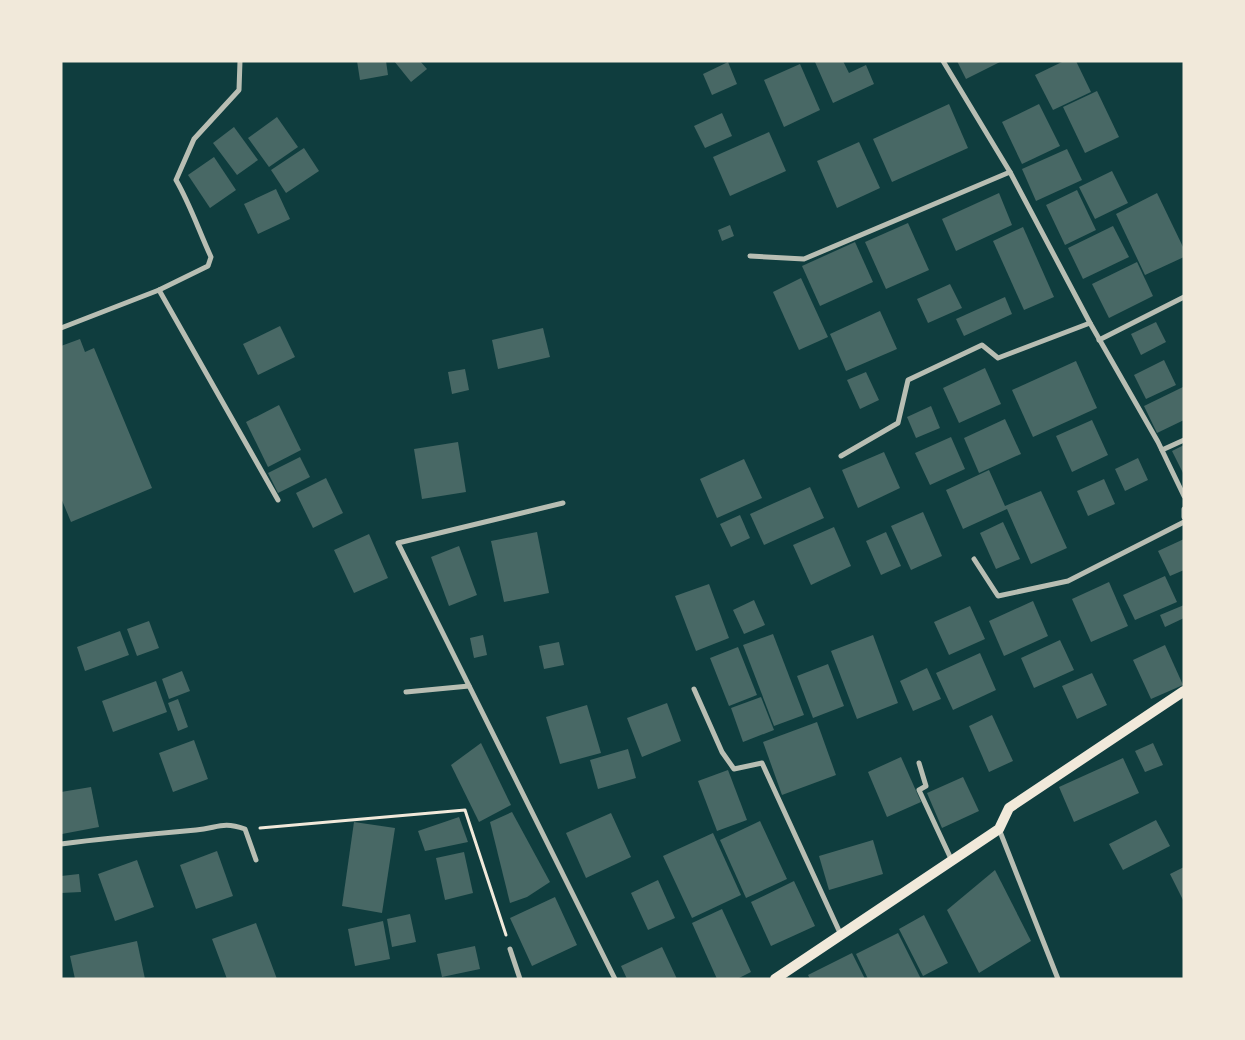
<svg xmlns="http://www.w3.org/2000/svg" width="1245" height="1040" viewBox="0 0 1245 1040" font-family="Helvetica,sans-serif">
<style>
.building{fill:#486865}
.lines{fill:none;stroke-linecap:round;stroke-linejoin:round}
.path{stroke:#f1e9da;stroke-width:3}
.minor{stroke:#b8beb3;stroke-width:5}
.secondary{stroke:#f1e9da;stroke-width:10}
</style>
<rect width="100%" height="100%" fill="#0f3d3e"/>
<g class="building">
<polygon points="357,61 386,61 388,75 360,80"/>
<polygon points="394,61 420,61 427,69 411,82"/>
<polygon points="817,61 843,61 849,73 866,65 874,84 833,103 815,62"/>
<polygon points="957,61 1002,61 966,79"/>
<polygon points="1064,61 1076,61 1091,92 1053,110 1035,75"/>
<polygon points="728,62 737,84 712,95 703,74"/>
<polygon points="800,64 820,110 784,127 764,80"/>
<polygon points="1097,91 1119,137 1085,153 1063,107"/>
<polygon points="949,104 968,148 892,182 873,139"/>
<polygon points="1039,104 1060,146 1022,164 1002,122"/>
<polygon points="722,113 732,136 705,148 694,126"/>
<polygon points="277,117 298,147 269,167 248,138"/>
<polygon points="234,127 258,160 237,175 213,143"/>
<polygon points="769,132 786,171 730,196 713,157"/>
<polygon points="859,142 880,188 837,208 817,161"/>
<polygon points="304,148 319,171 286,193 271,170"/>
<polygon points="1067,149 1082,180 1036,201 1022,169"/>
<polygon points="214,157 236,190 210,208 188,175"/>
<polygon points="1112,171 1128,203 1095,219 1079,187"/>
<polygon points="276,189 290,219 258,234 244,204"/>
<polygon points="1077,190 1096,230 1065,245 1046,205"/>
<polygon points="999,193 1012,225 956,251 942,219"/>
<polygon points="1157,193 1184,249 1184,257 1145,275 1116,214"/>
<polygon points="908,223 929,270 886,289 865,242"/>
<polygon points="730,225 734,236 722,241 718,230"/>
<polygon points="1113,226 1129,257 1083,279 1068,248"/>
<polygon points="1023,227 1054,297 1024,310 993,241"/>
<polygon points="855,242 873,282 820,306 802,266"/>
<polygon points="1137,262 1153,296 1109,318 1092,284"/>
<polygon points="801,278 828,337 799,350 773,292"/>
<polygon points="950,284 962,308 928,323 917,299"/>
<polygon points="1005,297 1012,314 964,336 956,319"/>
<polygon points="880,311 897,349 846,371 830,334"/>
<polygon points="1156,322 1166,342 1141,355 1131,334"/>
<polygon points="280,326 295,357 258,375 243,344"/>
<polygon points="543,328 550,357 498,369 492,340"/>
<polygon points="80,339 85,352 94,348 152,488 71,522 61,498 61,346"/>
<polygon points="1164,360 1176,385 1146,399 1134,375"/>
<polygon points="1076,361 1097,408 1033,437 1012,390"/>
<polygon points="985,368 1001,404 959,423 943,388"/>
<polygon points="465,369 469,390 452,394 448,372"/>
<polygon points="866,372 879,400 860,409 847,380"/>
<polygon points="1183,387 1184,420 1157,433 1144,406"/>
<polygon points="279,405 301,450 268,467 246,422"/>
<polygon points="931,406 940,428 916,438 907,417"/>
<polygon points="1005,419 1021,454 979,473 964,438"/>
<polygon points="1092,420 1108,455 1072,472 1056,436"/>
<polygon points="951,437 965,469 930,485 915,453"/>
<polygon points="458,442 466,492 422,499 414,449"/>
<polygon points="1184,445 1184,475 1172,451"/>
<polygon points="884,452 900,488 858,508 842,470"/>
<polygon points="300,457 310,477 278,493 268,473"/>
<polygon points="1138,458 1148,480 1125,491 1115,469"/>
<polygon points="744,459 762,498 717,518 700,479"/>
<polygon points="989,470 1005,506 1041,491 1067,548 1031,564 1007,509 963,529 946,490"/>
<polygon points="326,478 343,513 313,528 296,493"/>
<polygon points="1104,479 1115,504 1088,516 1077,491"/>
<polygon points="810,487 824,518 764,545 750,514"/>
<polygon points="923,512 942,556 911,570 891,526"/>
<polygon points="740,515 750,538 731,547 720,524"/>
<polygon points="1003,522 1020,559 996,569 980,533"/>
<polygon points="834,527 851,566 811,585 793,545"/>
<polygon points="537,532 549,593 504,602 491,541"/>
<polygon points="886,532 901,566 881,575 866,541"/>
<polygon points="369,534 388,578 354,593 334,550"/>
<polygon points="1184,539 1184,570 1170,576 1158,551"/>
<polygon points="459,546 477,595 449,606 431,557"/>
<polygon points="1165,576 1177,602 1135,620 1123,595"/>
<polygon points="1109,582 1128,626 1091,642 1072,599"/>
<polygon points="709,584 729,638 696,651 675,596"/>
<polygon points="754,600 765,625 744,634 733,610"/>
<polygon points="1033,601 1048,636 1004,656 989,621"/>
<polygon points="1184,605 1184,618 1165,627 1160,615"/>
<polygon points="970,606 985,639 949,655 934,622"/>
<polygon points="149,621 159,648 137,656 127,629"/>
<polygon points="120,631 129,655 85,671 77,647"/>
<polygon points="773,634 804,715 774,726 743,645"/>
<polygon points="483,635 487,655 474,658 470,638"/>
<polygon points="873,635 898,703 857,719 831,651"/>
<polygon points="1060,640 1074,670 1034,688 1021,658"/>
<polygon points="559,642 564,665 544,669 539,646"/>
<polygon points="1165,645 1183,685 1151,699 1133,660"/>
<polygon points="738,647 757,695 729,706 710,658"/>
<polygon points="980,653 996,690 953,710 936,673"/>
<polygon points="828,664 844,706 813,718 797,676"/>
<polygon points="927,668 941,699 913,711 900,681"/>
<polygon points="182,671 190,691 169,699 162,679"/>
<polygon points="1092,673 1107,705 1077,719 1062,686"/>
<polygon points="156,681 167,712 113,732 102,701"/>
<polygon points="761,697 774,730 743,742 731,708"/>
<polygon points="178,699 188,727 178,731 168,703"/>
<polygon points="667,703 681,741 642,757 627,718"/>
<polygon points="587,705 601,753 560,764 546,717"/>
<polygon points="992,715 1013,761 989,772 969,726"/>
<polygon points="817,722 836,775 782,795 763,742"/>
<polygon points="194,740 208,779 173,792 159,753"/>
<polygon points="481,743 511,805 479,822 451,765"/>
<polygon points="1153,743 1163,765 1145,772 1135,751"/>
<polygon points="628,749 636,778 598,789 590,760"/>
<polygon points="901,757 921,802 887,817 868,772"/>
<polygon points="1123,758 1139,793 1074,822 1059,787"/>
<polygon points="728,770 747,820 717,831 698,781"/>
<polygon points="963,777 979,811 942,828 927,793"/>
<polygon points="91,787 99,827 62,834 61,792"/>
<polygon points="512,812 550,882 527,897 510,903 490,822"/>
<polygon points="611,813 631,857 586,878 566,833"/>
<polygon points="459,817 468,842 425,851 418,831"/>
<polygon points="1156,820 1170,846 1123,870 1109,844"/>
<polygon points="760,821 787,879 746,898 720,840"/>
<polygon points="354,822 395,828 382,913 342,906"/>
<polygon points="713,833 741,895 692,918 663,856"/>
<polygon points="873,840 883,874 829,890 819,856"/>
<polygon points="217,851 233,896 196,909 180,865"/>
<polygon points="464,852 473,893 445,900 436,858"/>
<polygon points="137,860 154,907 115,921 98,874"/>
<polygon points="1184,867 1184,902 1170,874"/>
<polygon points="995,870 1031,941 979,973 947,910"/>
<polygon points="79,874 81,892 61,893 61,876"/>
<polygon points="658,880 675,918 648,930 631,893"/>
<polygon points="794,881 815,926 771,946 751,902"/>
<polygon points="555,897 577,945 532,966 510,918"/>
<polygon points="722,909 751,972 737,979 717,979 692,923"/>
<polygon points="410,914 416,942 392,947 387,919"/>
<polygon points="924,915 948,963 923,976 899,929"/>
<polygon points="383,921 390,959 355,966 348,929"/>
<polygon points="256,923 277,979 227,979 212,939"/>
<polygon points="898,933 921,979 868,979 856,954"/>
<polygon points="137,941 145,979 75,979 70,956"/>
<polygon points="475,946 480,969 442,977 437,954"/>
<polygon points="662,947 677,979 627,979 621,966"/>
<polygon points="852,953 865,979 810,979 808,975"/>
</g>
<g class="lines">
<polyline class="path" points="260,828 465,810 506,935"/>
<g class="minor">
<polyline points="943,61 1010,172 1090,323 1158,442 1184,496"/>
<polyline points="750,256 804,259 1010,172"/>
<polyline points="159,290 278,500"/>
<path d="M61 328 159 290 208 266 211 257C199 231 190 204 176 180L194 139 239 90 240 61"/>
<polyline points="1099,340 1184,297"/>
<polyline points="1162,450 1184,440"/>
<polyline points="841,456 898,423 908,380 982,345 998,358 1090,323"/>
<polyline points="563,503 398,543 615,979"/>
<polyline points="1184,509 1184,517"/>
<polyline points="974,559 998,596 1068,581 1184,522"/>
<polyline points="694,689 722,752 734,769 762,763 841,935"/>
<polyline points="406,692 469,686"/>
<polyline points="919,763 926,786 919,790 952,861"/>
<polyline points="999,829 1058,979"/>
<path d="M61 844C106 838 151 834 196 830 218 828 222 821 245 829L256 860"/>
<polyline points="510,949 520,979"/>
</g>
<polyline class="secondary" points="775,979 999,829 1009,808 1184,691"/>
</g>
<rect width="1245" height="1040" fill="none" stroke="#f1e9da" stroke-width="125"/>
</svg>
